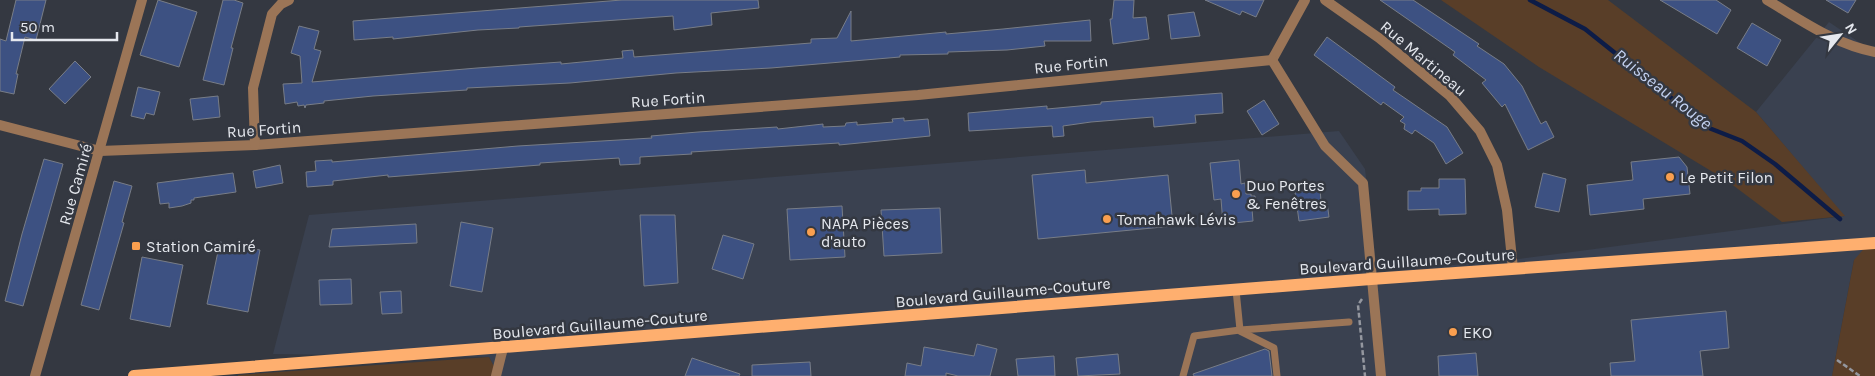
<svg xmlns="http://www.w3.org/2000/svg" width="1875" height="376" viewBox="0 0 1875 376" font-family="Karla,sans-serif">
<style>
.built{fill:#3a4150}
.green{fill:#593e28}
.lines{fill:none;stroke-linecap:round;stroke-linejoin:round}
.stream{stroke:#0d1c47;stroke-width:4.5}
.building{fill:#3d5182;stroke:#787d87}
.path{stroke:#94979f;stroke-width:2.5;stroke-dasharray:5 2.5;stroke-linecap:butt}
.lane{stroke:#9b7557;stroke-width:7}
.street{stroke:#9b7557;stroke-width:10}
.primary{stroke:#feaf6f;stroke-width:12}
.poi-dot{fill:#fa9f4f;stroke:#343841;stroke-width:2}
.labels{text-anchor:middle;stroke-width:5;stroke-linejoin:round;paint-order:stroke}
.street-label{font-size:16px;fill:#e5e8ee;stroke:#343841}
.poi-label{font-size:16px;fill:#e5e8ee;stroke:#343841;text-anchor:start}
.water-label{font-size:18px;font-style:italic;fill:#c3d1f0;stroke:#343841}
</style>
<rect width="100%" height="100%" fill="#343841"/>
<polygon class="built" points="1829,22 1866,47 1875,46 1875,258 1854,260 1832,376 499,376 489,357 273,354 309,215 1339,131 1365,169 1377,272 1519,259 1844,216 1756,112"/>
<g class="green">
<polygon points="1441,0 1608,0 1756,112 1845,216 1782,222 1726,180 1539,67"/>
<polygon points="1869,243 1875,249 1875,376 1832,376 1854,260"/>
<polygon points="489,357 499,376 238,376 238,375"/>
</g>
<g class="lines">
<polyline class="stream" points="1530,0 1585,29 1709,128 1742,141 1775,164 1840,219"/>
</g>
<g class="building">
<polygon points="16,0 46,0 36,40 25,37 16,74 18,74 14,94 0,91 0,39 6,41"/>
<polygon points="158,0 197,12 179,67 140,55"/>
<polygon points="223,0 234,0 243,3 231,48 233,48 224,85 203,80"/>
<polygon points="622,0 758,0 759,8 711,13 712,25 674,30 673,16 519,27 519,28 478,30 393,39 393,37 354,40 353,21"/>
<polygon points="1114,0 1134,0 1133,18 1146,17 1149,39 1113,44 1110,19 1112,19"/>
<polygon points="1205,0 1264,0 1256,17 1242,11 1240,15"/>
<polygon points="1380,0 1413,0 1479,44 1477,46 1504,64 1522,86 1541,124 1546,121 1554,137 1528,150 1505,104 1502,107 1482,83 1486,80 1453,55 1455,52"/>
<polygon points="1660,0 1716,0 1731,10 1717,34"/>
<polygon points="1826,0 1856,0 1848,13"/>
<polygon points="851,11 851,41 946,32 946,34 1003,29 1090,20 1091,41 1044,41 1045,46 1007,50 948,52 948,54 900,55 900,57 771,68 676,73 570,83 467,88 467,90 373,96 324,101 324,103 306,105 305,108 304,105 298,106 297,102 285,104 283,84 302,83 300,56 291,53 299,26 319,31 314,49 321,51 312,82 477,68 561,62 561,64 623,58 622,51 633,50 634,57 811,43 811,39 837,38"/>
<polygon points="1194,12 1200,36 1171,39 1168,15"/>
<polygon points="1752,23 1781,40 1767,66 1737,48"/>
<polygon points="1327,37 1395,87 1393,90 1447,127 1463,153 1446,164 1434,143 1415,130 1412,134 1404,129 1405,124 1400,121 1404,117 1383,102 1381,105 1314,55"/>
<polygon points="75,61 91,77 65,104 49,89"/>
<polygon points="138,87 160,92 154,115 146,113 144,119 131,116"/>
<polygon points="1222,93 1223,113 1195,115 1196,123 1154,127 1153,117 1091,122 1063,126 1064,136 1053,137 1052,126 969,131 968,113 1047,106 1047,109 1101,104 1101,102"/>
<polygon points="218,96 220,117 193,120 190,99"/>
<polygon points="1264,100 1279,124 1262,135 1247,111"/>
<polygon points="904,118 904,121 928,119 930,136 839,145 839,143 691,152 692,154 640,157 640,164 620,165 619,158 540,163 540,165 388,177 388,175 333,181 333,185 307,187 306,172 316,171 315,161 332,160 332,162 518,146 652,138 651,136 698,132 777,127 778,129 823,124 823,127 845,126 846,123 857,122 857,125 893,122 892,119"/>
<polygon points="1679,157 1687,167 1690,194 1643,199 1644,209 1590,215 1587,185 1633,180 1631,162"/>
<polygon points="44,159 63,164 23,306 5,301 22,234"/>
<polygon points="1239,160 1241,184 1245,183 1246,194 1251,194 1251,196 1255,196 1256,209 1252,209 1253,221 1223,224 1221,199 1214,200 1210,163"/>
<polygon points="280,165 283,183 256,188 253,171"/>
<polygon points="1085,170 1086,183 1168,175 1173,226 1038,239 1032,175"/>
<polygon points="233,173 236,192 194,198 194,200 191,200 191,203 182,206 169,208 169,203 160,204 157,183"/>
<polygon points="1543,173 1566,179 1559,212 1535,207"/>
<polygon points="1439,179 1465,179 1466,214 1439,215 1439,209 1408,210 1408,191 1421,191 1421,188 1439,188"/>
<polygon points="114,181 132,186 122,222 124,223 99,310 81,305"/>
<polygon points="1320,189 1321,201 1327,202 1329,217 1299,221 1295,192"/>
<polygon points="842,206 845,257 790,260 787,209"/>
<polygon points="940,208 942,253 884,256 881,210"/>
<polygon points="640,215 675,215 678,283 644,286"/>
<polygon points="461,222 493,228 482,292 450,286"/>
<polygon points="416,224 417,243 329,247 332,229"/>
<polygon points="723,235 754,244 743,279 712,269"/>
<polygon points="220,242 260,250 248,312 207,304"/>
<polygon points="142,257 183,265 170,327 130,319"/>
<polygon points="351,279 352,304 320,305 319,280"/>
<polygon points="401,291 402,313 382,314 380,292"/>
<polygon points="1726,311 1729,348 1700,351 1703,376 1611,376 1610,363 1635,361 1631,320"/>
<polygon points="977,344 997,349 990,376 958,376 946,373 946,376 905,376 907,363 921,366 924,347 974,356"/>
<polygon points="1265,349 1269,351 1272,376 1194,376 1193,374"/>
<polygon points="1476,353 1478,376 1439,376 1438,356"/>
<polygon points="1118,354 1120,374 1078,376 1076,358"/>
<polygon points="1054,356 1055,376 1018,376 1016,359"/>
<polygon points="692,358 740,374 739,376 685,376"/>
<polygon points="810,362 811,376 752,376 752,365"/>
</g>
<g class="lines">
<g class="path">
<polyline points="1362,299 1358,305 1365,376"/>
<polyline points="1837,360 1860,376"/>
</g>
<g class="lane">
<polyline points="1236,290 1240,330"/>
<polyline points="1240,331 1274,348 1277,376"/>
<polyline points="1183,376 1194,336 1240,330 1349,322"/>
</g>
<g class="street">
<polyline points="1325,0 1379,38 1450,96 1480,131 1497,165 1507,210 1513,269"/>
<path d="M1767 0C1801 20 1836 45 1875 52"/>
<polyline points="1272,60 1325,146 1363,183 1381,376"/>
<polyline points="1272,60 1305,0"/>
<polyline points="0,125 100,151 255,145 918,95 1272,60"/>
<polyline points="255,145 253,88 272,14 281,4 289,0"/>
<polyline points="35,376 142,0"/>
<polyline points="496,376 503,348"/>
</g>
<polyline class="primary" points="134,376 1371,279 1875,243"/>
</g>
<g class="poi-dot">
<circle cx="1670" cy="177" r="5"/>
<circle cx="1236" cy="194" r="5"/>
<circle cx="1107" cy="219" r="5"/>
<circle cx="811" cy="232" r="5"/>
<rect x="131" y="241" width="10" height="10" rx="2.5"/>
<circle cx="1453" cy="332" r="5"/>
</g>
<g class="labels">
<g class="street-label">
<text transform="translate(1424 58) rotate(40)" y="6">Rue Martineau</text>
<text transform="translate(1071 64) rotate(-6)" y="6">Rue Fortin</text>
<text transform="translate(668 99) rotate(-4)" y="6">Rue Fortin</text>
<text transform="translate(264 129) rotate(-4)" y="6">Rue Fortin</text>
<text transform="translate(75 184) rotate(-74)" y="6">Rue Camiré</text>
<text transform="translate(1407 261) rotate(-4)" y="6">Boulevard Guillaume-Couture</text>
<text transform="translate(1003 292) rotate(-5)" y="6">Boulevard Guillaume-Couture</text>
<text transform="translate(600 324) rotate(-5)" y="6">Boulevard Guillaume-Couture</text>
</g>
<g class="poi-label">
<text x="1680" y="183">Le Petit Filon</text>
<text x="1246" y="191">Duo Portes<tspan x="1246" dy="18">&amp; Fenêtres</tspan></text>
<text x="1117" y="225">Tomahawk Lévis</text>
<text x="821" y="229">NAPA Pièces<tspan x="821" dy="18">d'auto</tspan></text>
<text x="146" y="252">Station Camiré</text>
<text x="1463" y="338">EKO</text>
</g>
<g class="water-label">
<text transform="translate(1663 89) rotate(38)" y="6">Ruisseau Rouge</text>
</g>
</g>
<g transform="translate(1840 35) rotate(60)" stroke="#343841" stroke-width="4" paint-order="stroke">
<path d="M0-4L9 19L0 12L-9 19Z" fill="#e5e8ee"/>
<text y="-8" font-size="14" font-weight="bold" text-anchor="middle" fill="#e5e8ee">N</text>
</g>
<path d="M12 32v8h105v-8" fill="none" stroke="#e5e8ee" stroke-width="2.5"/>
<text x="20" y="32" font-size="15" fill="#e5e8ee" stroke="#343841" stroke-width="4" paint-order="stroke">50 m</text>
</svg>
